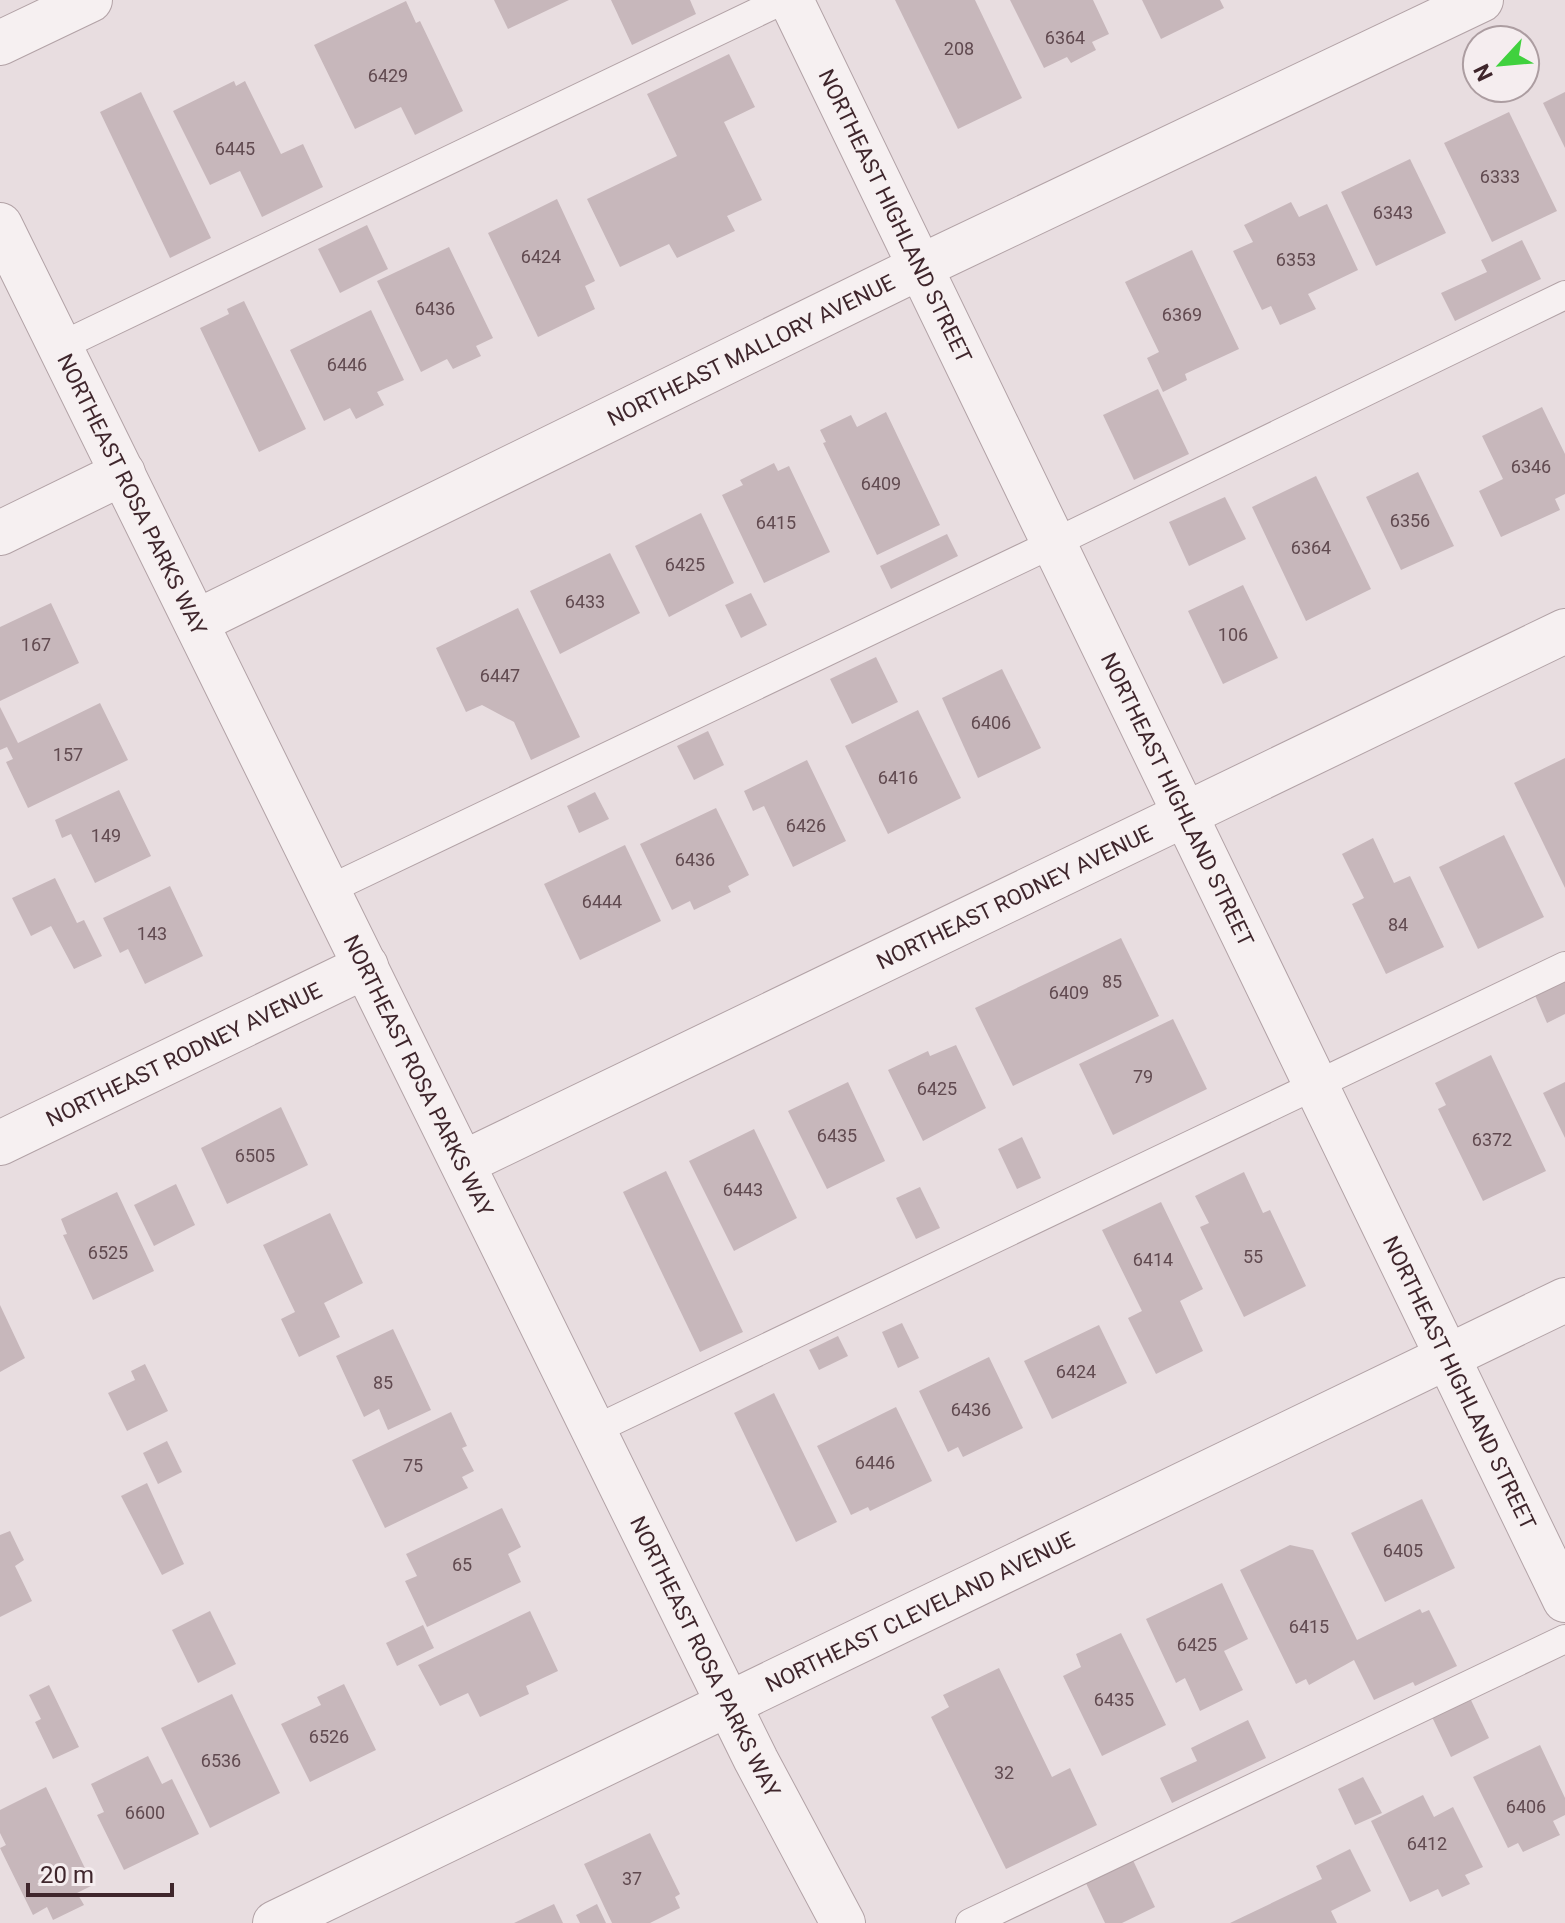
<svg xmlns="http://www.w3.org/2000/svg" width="1565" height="1923" viewBox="0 0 1565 1923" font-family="Roboto,sans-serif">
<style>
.building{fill:#c7b7bb}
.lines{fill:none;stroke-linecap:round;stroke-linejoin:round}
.service-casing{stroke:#b2a2a6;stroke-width:30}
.minor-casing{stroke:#b2a2a6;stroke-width:46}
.tertiary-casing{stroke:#b2a2a6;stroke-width:46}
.service{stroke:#f6f0f1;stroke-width:28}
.minor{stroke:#f6f0f1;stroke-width:44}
.tertiary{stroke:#f6f0f1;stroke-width:44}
.labels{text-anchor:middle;stroke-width:6;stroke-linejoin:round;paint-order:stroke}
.number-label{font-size:18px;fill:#614a50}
.street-label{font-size:22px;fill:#3f262c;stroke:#f5edef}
</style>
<rect width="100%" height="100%" fill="#e8dde0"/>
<g class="building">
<polygon points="494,0 569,0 508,29"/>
<polygon points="611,0 690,0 696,14 632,45"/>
<polygon points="895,0 975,0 1022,98 958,129"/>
<polygon points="1010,0 1093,0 1109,34 1092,42 1096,50 1071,63 1067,57 1044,68"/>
<polygon points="1142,0 1220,0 1224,8 1161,39"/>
<polygon points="406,1 416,23 420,21 463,111 415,135 401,107 355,129 314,45"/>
<polygon points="729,54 755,107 724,122 762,200 727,216 735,231 677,258 669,244 620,267 587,199 677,156 647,94"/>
<polygon points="234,81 236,86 245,81 281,154 303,144 323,187 262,217 240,171 210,185 173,111"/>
<polygon points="141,92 211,238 170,258 100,112"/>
<polygon points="1565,92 1565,148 1543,103"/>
<polygon points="1509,112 1557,211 1492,242 1444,143"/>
<polygon points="1410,159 1446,233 1376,266 1341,192"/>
<polygon points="557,199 595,281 585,286 595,309 538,337 488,233"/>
<polygon points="1291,202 1299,217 1327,204 1358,270 1308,294 1316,309 1280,325 1271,306 1262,310 1233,251 1253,242 1244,225"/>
<polygon points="367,225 388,269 340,293 318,249"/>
<polygon points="1522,240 1541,279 1455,321 1441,293 1487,272 1481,260"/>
<polygon points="449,247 493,338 476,346 481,356 453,369 447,359 421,372 377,281"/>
<polygon points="1192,250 1239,349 1185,374 1187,380 1163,392 1147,358 1159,352 1125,282"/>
<polygon points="244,301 306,429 259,452 200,328 229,314 227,309"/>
<polygon points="371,310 404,380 377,392 384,405 356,419 350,408 324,421 290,350"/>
<polygon points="1158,389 1189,454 1134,480 1103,415"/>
<polygon points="1542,407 1565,454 1565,494 1555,499 1560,510 1501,537 1479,491 1503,479 1482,436"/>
<polygon points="886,412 940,525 877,555 823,443 826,442 820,430 851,415 857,427"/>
<polygon points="774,463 778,471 789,466 830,552 764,583 722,495 743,485 740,480"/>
<polygon points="1418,472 1454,546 1401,570 1366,497"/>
<polygon points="1316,476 1371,589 1306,621 1252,507"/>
<polygon points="1225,497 1246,539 1189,566 1169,522"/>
<polygon points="701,513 734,583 669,617 635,546"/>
<polygon points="947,534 958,556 891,589 880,566"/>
<polygon points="610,553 640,613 560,654 530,591"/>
<polygon points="1243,585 1278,658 1223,684 1188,611"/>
<polygon points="751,593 767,625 741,638 725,605"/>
<polygon points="51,603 79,663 0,701 0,627"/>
<polygon points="518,608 580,737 531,760 514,722 482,705 466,712 436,648"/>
<polygon points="876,657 898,702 852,724 830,679"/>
<polygon points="1002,669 1041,748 978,778 942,698"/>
<polygon points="100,703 128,760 28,808 6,762 13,759 7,747 0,750 0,707 18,743"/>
<polygon points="918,710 961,798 888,834 845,746"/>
<polygon points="708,731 724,765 694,780 677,746"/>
<polygon points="1565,758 1565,888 1514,783"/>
<polygon points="807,760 846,841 793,867 764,806 753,811 744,791"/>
<polygon points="119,790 151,856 95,883 71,834 62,838 55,820"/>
<polygon points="595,792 609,819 579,833 567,806"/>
<polygon points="716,808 749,875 728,886 731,892 694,910 690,901 672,910 640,844"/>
<polygon points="1504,835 1544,917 1478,949 1439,867"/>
<polygon points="1373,838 1394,883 1410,876 1444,947 1386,974 1352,904 1364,898 1342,854"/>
<polygon points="625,845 661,921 580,960 544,884"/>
<polygon points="55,878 77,923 84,920 102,956 74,969 51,926 31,936 12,898"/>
<polygon points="170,886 203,956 145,984 128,949 120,953 103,918"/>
<polygon points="1121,938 1159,1016 1013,1086 975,1008"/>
<polygon points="1565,978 1565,1014 1547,1023 1534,993"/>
<polygon points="1173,1019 1207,1089 1113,1135 1079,1064"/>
<polygon points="956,1045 986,1108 923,1141 888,1070 928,1051 930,1056"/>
<polygon points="1491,1055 1546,1171 1483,1201 1438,1109 1446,1105 1435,1083"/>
<polygon points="848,1082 885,1161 827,1189 788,1111"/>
<polygon points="1565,1082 1565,1138 1543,1093"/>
<polygon points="281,1107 308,1165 227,1204 201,1148"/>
<polygon points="754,1129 797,1218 734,1251 689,1161"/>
<polygon points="1022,1137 1041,1178 1017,1189 998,1149"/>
<polygon points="666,1171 743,1332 700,1352 623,1192"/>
<polygon points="1244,1172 1263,1213 1270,1210 1306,1286 1244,1317 1200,1227 1209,1223 1195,1196"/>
<polygon points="176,1184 195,1225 154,1246 134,1205"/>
<polygon points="920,1187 940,1228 916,1239 896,1198"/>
<polygon points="117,1192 154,1271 93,1300 63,1235 67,1234 61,1219"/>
<polygon points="1161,1202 1203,1289 1180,1301 1203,1351 1156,1374 1128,1318 1142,1311 1102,1230"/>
<polygon points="330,1213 363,1283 324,1303 340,1337 299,1357 281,1319 295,1312 263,1245"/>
<polygon points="0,1305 25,1358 0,1372"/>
<polygon points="902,1323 919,1358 898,1368 882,1332"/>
<polygon points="1099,1325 1127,1383 1052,1419 1024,1361"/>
<polygon points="393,1329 431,1410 388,1430 379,1409 364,1417 336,1356"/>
<polygon points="838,1336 848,1356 819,1370 809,1350"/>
<polygon points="989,1357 1023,1428 963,1457 958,1447 948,1452 919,1391"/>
<polygon points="145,1364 168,1411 127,1431 108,1393 135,1380 131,1371"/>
<polygon points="774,1393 837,1522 796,1542 734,1413"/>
<polygon points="896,1407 932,1481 870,1511 868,1507 851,1515 817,1446"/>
<polygon points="451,1412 467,1446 462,1448 474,1471 462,1477 468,1488 385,1528 352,1460"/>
<polygon points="167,1441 182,1472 158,1484 143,1453"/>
<polygon points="147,1483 184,1564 162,1575 121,1496"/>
<polygon points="1422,1499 1455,1568 1385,1602 1351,1533"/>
<polygon points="502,1508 521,1547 508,1554 521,1582 427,1627 405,1581 417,1576 406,1554"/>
<polygon points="10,1531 24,1560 15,1566 32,1601 0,1617 0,1535"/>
<polygon points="1290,1545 1313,1550 1357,1640 1420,1609 1422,1613 1429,1610 1457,1666 1415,1686 1413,1682 1374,1700 1354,1660 1309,1685 1306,1679 1296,1684 1240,1570"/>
<polygon points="1222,1583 1248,1639 1224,1651 1243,1690 1200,1711 1185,1678 1176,1683 1146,1619"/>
<polygon points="210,1611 236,1664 198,1683 172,1630"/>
<polygon points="530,1611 558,1671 526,1686 529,1694 480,1717 468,1693 440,1706 418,1665"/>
<polygon points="423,1625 434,1648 397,1666 386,1643"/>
<polygon points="1121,1633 1166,1725 1102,1756 1063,1676 1081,1667 1076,1654"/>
<polygon points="999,1668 1052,1777 1070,1768 1097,1825 1006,1869 931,1717 949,1707 943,1695"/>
<polygon points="344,1684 376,1750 310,1782 281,1724 321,1705 317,1697"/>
<polygon points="49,1685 79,1747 53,1759 35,1722 41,1719 29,1695"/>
<polygon points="232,1694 280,1793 210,1828 161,1728"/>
<polygon points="1470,1698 1489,1738 1451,1757 1432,1717"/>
<polygon points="1248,1720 1266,1758 1172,1803 1160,1778 1197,1761 1191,1748"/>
<polygon points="1540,1745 1565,1798 1565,1815 1553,1821 1560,1835 1523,1852 1518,1843 1508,1848 1473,1777"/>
<polygon points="148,1756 162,1784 172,1779 199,1834 124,1870 97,1815 104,1812 91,1784"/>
<polygon points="1363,1777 1382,1813 1355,1825 1338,1789"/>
<polygon points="46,1787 93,1885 77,1893 84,1905 53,1920 47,1907 33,1915 0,1848 6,1845 0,1833 0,1810"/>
<polygon points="1423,1795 1434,1817 1453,1807 1483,1867 1465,1875 1470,1884 1442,1897 1438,1889 1410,1902 1371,1821"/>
<polygon points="650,1833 680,1894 675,1897 680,1908 650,1923 612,1923 584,1864"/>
<polygon points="1350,1849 1371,1891 1331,1911 1337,1923 1230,1923 1322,1879 1316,1866"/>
<polygon points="1131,1856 1155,1907 1122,1923 1105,1923 1084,1879"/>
<polygon points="554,1904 563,1923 514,1923"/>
<polygon points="597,1904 606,1923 580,1923 576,1915"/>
</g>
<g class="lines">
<g class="service-casing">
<g id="service">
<polyline points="61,346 783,0"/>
<polyline points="328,890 1054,543 1565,295"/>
<polyline points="594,1430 1565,966"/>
<polyline points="970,1923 1565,1639"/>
</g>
</g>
<g class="minor-casing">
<g id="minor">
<path id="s1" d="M791 0 1565 1600"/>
<polyline points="0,43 90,0"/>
<polyline points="0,533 123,473"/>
<path id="s2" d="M196 622 920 267 1481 0"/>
<path id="s3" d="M0 1143 366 966"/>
<path id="s4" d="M463 1163 1565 631"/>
<path id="s5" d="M275 1923 1565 1300"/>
</g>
</g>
<g class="tertiary-casing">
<g id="tertiary">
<path id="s6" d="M0 225 756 1760 843 1923"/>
</g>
</g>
<use href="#service" class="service"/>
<use href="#minor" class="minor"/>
<use href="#tertiary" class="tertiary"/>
</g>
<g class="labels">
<g class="number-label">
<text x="1065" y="44">6364</text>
<text x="959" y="55">208</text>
<text x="388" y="82">6429</text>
<text x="235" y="155">6445</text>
<text x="1500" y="183">6333</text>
<text x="1393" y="219">6343</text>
<text x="541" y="263">6424</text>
<text x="1296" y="266">6353</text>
<text x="435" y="315">6436</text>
<text x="1182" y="321">6369</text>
<text x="347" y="371">6446</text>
<text x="1531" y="473">6346</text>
<text x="881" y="490">6409</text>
<text x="1410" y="527">6356</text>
<text x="776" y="529">6415</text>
<text x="1311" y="554">6364</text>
<text x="685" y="571">6425</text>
<text x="585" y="608">6433</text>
<text x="1233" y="641">106</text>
<text x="36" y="651">167</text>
<text x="500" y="682">6447</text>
<text x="991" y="729">6406</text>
<text x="68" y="761">157</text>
<text x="898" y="784">6416</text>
<text x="806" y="832">6426</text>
<text x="106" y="842">149</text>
<text x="695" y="866">6436</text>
<text x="602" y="908">6444</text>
<text x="1398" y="931">84</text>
<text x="152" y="940">143</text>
<text x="1112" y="988">85</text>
<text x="1069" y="999">6409</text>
<text x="1143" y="1083">79</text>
<text x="937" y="1095">6425</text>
<text x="837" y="1142">6435</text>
<text x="1492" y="1146">6372</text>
<text x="255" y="1162">6505</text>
<text x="743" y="1196">6443</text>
<text x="108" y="1259">6525</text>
<text x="1253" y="1263">55</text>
<text x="1153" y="1266">6414</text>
<text x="1076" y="1378">6424</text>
<text x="383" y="1389">85</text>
<text x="971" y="1416">6436</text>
<text x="875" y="1469">6446</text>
<text x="413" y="1472">75</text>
<text x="1403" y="1557">6405</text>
<text x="462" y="1571">65</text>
<text x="1309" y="1633">6415</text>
<text x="1197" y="1651">6425</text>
<text x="1114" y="1706">6435</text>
<text x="329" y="1743">6526</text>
<text x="221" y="1767">6536</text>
<text x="1004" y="1779">32</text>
<text x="1526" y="1813">6406</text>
<text x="145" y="1819">6600</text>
<text x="1427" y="1850">6412</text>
<text x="632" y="1885">37</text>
</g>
<g class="street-label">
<text dy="8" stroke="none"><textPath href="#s1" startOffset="240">NORTHEAST HIGHLAND STREET</textPath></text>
<text dy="8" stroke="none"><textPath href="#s2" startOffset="618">NORTHEAST MALLORY AVENUE</textPath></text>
<text dy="8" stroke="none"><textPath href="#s6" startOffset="300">NORTHEAST ROSA PARKS WAY</textPath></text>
<text dy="8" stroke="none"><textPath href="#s1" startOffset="888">NORTHEAST HIGHLAND STREET</textPath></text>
<text dy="8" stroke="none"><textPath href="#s4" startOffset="612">NORTHEAST RODNEY AVENUE</textPath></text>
<text dy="8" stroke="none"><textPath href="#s3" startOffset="204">NORTHEAST RODNEY AVENUE</textPath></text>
<text dy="8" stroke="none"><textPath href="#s6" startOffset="948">NORTHEAST ROSA PARKS WAY</textPath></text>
<text dy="8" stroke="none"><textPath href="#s1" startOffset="1536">NORTHEAST HIGHLAND STREET</textPath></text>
<text dy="8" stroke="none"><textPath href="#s5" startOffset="716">NORTHEAST CLEVELAND AVENUE</textPath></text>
<text dy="8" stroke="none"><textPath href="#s6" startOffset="1596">NORTHEAST ROSA PARKS WAY</textPath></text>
</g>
</g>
<g transform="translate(1501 64) rotate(244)"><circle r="38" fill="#f5edef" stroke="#ac9da1" stroke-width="2"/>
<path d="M0-6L14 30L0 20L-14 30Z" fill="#40d13e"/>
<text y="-12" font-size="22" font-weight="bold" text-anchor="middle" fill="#3f262c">N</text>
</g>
<path d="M28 1883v12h144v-12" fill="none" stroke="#3f262c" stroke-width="4"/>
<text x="40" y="1883" font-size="24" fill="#3f262c" stroke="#f5edef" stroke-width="6" paint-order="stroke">20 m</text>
</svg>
